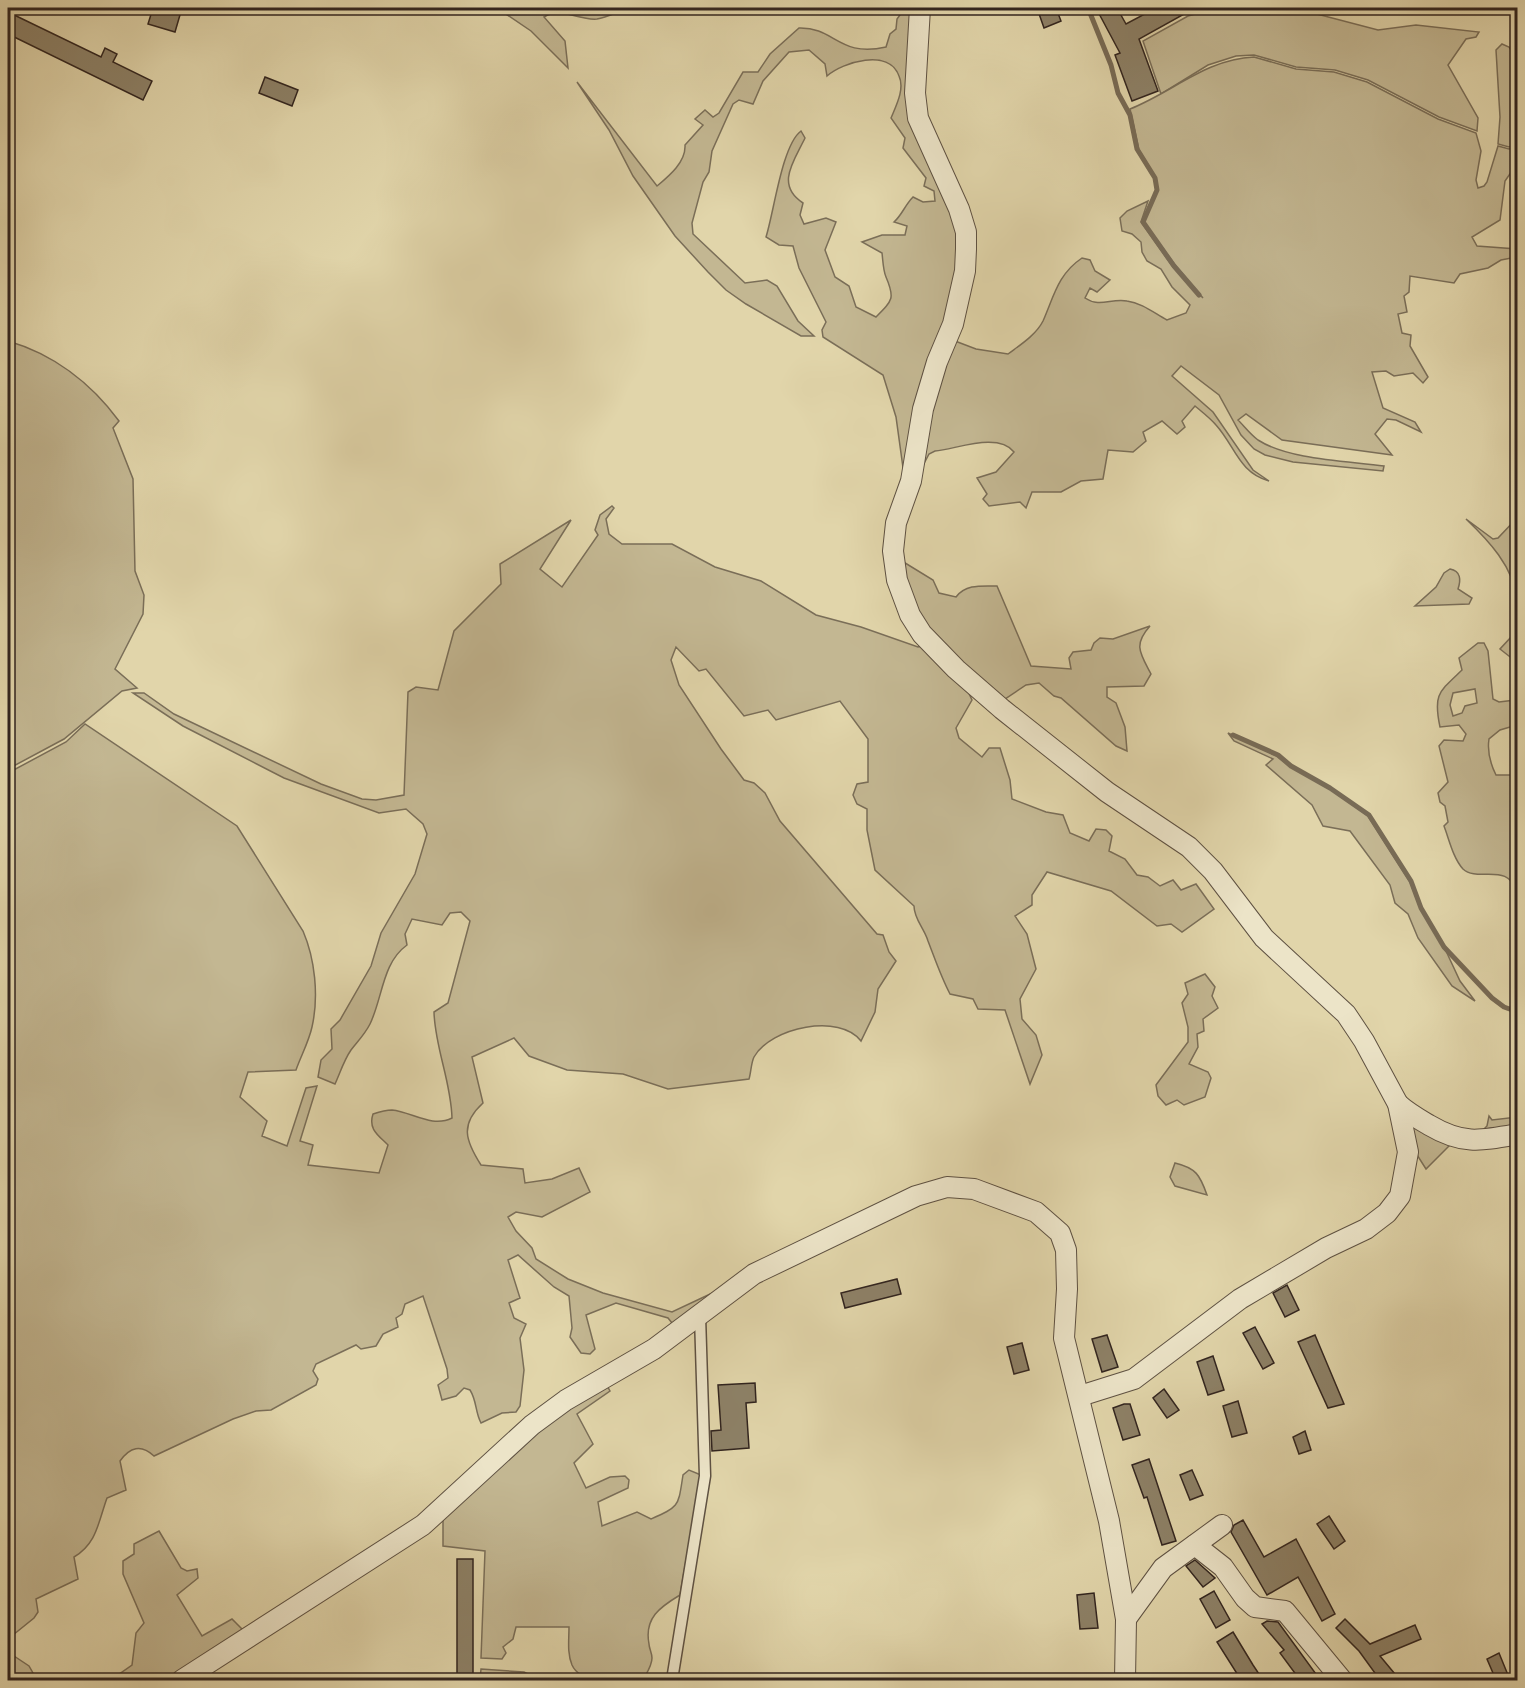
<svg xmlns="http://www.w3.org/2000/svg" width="1525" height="1688" viewBox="0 0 1525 1688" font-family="'Old Standard TT',serif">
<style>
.green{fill:#c3b792;stroke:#7a6e58;stroke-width:1.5;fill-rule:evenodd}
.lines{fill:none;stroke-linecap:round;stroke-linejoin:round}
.stream{stroke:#786b56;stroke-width:5}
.building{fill:#8d8167;stroke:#32251f;stroke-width:1.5}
.service-casing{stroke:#5e5142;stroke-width:13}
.minor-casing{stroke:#5e5142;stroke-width:22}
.service{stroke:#ece4c8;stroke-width:10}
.minor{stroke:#ece4c8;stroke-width:20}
</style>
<rect width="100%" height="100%" fill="#e1d5aa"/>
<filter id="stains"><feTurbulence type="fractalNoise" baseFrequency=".00333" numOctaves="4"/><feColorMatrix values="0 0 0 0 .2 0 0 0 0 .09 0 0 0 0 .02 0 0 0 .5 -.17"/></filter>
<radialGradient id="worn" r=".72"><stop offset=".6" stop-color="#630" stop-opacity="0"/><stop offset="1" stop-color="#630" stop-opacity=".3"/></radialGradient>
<g class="green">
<path d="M497 8H630C619 11 608 17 597 19 579 21 561 6 544 17L565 41 568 68 531 31Z"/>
<path d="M905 8H916L912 97 951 196 963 252 904 475 896 417 883 375 823 337 822 330 826 322 799 268 793 246 779 245 766 237C774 212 782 145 801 131L805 138C794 161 775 185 803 203L800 215 804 224 826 218 836 222 825 250 835 277 849 286 856 307 876 317C893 300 895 298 886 277 883 270 883 261 882 253L862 242 882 235H905L907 226 894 222C902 215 905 205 913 197L923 202 935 201 934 191 924 186 926 178 903 148 905 138 891 118C896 106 905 89 899 76 889 48 843 62 827 76L825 64 809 50 789 52 763 81 753 104 739 100 733 104 712 151 709 172 703 182 692 223 693 234 745 283 767 280 777 286 798 321 814 336H801L746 304 726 290 708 272 675 236 633 176 609 130 577 82 657 186C669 176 686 162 685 145L703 125 695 119 705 110 713 117 719 113 743 72H758L770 54 799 28C835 27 839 58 886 47L890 34 896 29 897 19Z"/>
<polygon points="1218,8 1294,8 1378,30 1416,25 1479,32 1476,37 1466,39 1448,65 1478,118 1477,131 1439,117 1368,80 1335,70 1296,67 1254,55 1236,56 1208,65 1161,94 1143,41 1188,16"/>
<polygon points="1502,44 1509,47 1517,58 1517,144 1509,147 1498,144 1500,117 1496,50"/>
<path d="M1254 57 1296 69 1334 72 1367 82 1438 119 1476 133 1481 151 1476 180 1478 188 1484 186 1487 182 1498 146 1509 149 1517 147V170L1514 168 1505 181 1500 220 1472 237 1477 246 1517 249V257L1501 260 1488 268 1460 274 1454 283 1410 276 1409 292 1404 296 1407 312 1398 314 1402 333 1411 335 1410 346 1428 377 1423 383 1413 373 1394 376 1386 371 1372 372 1383 408 1415 422 1421 432 1396 420 1387 419 1375 434 1392 455 1282 440 1246 414 1238 420C1244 426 1251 435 1258 440 1289 460 1348 461 1384 466L1383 471 1293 462 1265 455 1254 449 1241 435 1219 395 1181 366 1172 376 1213 412 1253 470 1269 481C1239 473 1235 446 1216 425 1210 418 1202 412 1195 406L1182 421 1185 427 1177 434 1162 421 1143 432 1146 441 1133 452 1108 450 1103 479 1081 481 1061 492H1032L1026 508 1020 502 989 506 983 499 987 494 977 478 996 472 1014 452C998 432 957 449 935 451L929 454 917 477 928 402 955 341 976 349 1008 354C1020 345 1036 335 1043 321 1054 296 1058 274 1082 258L1090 260 1095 271 1110 280 1097 292 1090 288 1085 298C1100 308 1111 298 1127 301 1142 303 1154 313 1167 320L1186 313 1190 305 1172 287 1161 269 1147 261 1142 252 1141 242 1132 234 1122 231 1120 218 1127 211 1148 201 1141 222 1173 267 1203 298 1175 265 1144 222 1150 203 1158 190 1156 178 1139 150 1130 109C1173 92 1206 59 1254 57Z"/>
<path d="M8 341C53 354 91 383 119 421L113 428 133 479 135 571 144 595 143 614 115 669 137 688 122 691 64 739 8 769Z"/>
<path d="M612 506 614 508 606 519 609 534 622 544H672L715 567 761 581 816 615 861 627 918 647 926 645 964 683 972 700 956 728 959 738 982 757 989 748H1000L1010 780 1012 799 1046 812 1063 815 1070 833 1089 841 1096 829 1106 830 1112 836 1109 851 1125 859 1137 875 1148 877 1160 886 1173 880 1181 890 1196 884 1214 909 1182 932 1171 924 1157 926 1111 891 1047 872 1032 895V905L1015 916 1027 934 1036 969 1020 999 1022 1019 1036 1035 1042 1055 1030 1084 1005 1010 978 1009 973 999 950 994C941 977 935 959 928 941 924 928 914 919 914 906L875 870 867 830V809L857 804 853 795 857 784 868 782V739L840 701 776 720 768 710 744 716 706 669 699 671 676 647 671 660 679 685 721 749 744 780 754 783 765 793 780 821 877 934 883 935 889 952 896 961 878 989 875 1012 861 1041C840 1013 771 1027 754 1057 751 1063 751 1073 749 1079L668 1089 623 1074 567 1070 529 1056 514 1038 472 1057 483 1103C460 1124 465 1140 481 1165L523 1169 525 1183 552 1179 579 1168 590 1192 542 1217 516 1212 508 1217 516 1231 532 1248 536 1259 568 1279 603 1293 672 1312 723 1288 655 1345 672 1323 668 1318 616 1303 586 1315 595 1349 590 1354 581 1353 570 1337 572 1328 569 1296 554 1287 518 1255 508 1260 520 1298 509 1303 514 1318 526 1324 520 1338 524 1370 520 1406 516 1412 502 1413 481 1423C475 1412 477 1401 470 1390L464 1388 456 1396 442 1400 438 1385 448 1378 447 1369 423 1296 405 1304 402 1314 396 1318 398 1327 383 1334 376 1346 361 1349 356 1345 316 1364 313 1371 318 1379 316 1385 271 1410 256 1411 233 1419 154 1456C141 1444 130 1447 120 1461L126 1490 107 1498C98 1523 97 1543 74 1557L78 1579 36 1599 38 1612 34 1618 8 1639V773L66 742 85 724 237 826 303 931C315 959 319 996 312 1027 309 1041 301 1056 296 1070L248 1072 240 1097 267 1121 262 1136 287 1146 306 1088 317 1086 300 1141 313 1145 308 1165 379 1173 388 1145C378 1135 368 1129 373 1114 379 1112 386 1110 392 1110 412 1112 432 1128 452 1118 451 1081 435 1048 434 1012L448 1003 470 921 461 912 450 913 442 925 412 919 405 934 407 945C382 963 383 997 370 1024 365 1034 358 1041 351 1050 344 1060 340 1073 335 1084L318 1077 321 1060 332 1049 331 1029 340 1020 371 966 381 933 415 874 427 834 423 824 406 809 379 813 284 778 183 726 133 693H144L174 714 321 784 362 799 376 800 404 795 408 692 416 687 438 690 454 631 501 584 500 564 571 520 540 569 562 587 598 535 595 530 600 515Z"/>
<path d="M1517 518H1518L1517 651C1514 634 1518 617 1517 600 1514 567 1488 540 1466 519L1493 539 1498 538Z"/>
<path d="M897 558 933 580 939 593 956 597C966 584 981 586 997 586L1031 666 1071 669 1069 658 1073 652 1091 650 1094 643 1100 638 1113 639 1150 626C1133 645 1140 653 1151 674L1144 686 1107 687V697L1116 703 1125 727 1127 751 1116 746 1061 698 1054 696 1039 683 1026 685 999 703 923 628Z"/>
<path d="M1450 569C1461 571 1461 580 1458 589L1472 598 1469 604 1415 606 1436 587 1444 573Z"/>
<path d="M1513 635 1517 660V725L1500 730 1489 739C1487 752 1490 763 1496 775H1517V893C1509 861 1478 883 1463 869 1453 858 1449 839 1444 826L1448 822 1445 806 1440 802 1438 793 1448 782 1439 746 1444 740 1463 741 1466 734 1459 725 1440 727C1433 694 1439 692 1462 670L1459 658 1478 643H1484L1488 651 1493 699 1499 702 1515 700 1514 660 1500 649ZM1475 689 1477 703 1465 706 1462 713 1453 716 1450 705 1453 693Z"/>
<polygon points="1228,733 1277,756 1291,767 1330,789 1368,816 1410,882 1420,908 1446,951 1460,981 1475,1001 1452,986 1418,938 1408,914 1395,903 1390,885 1350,831 1323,826 1312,805 1266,765 1273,759 1234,741"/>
<polygon points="1205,974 1215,987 1212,996 1218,1008 1203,1019 1204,1031 1197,1034 1198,1047 1189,1064 1208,1072 1211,1078 1205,1097 1184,1105 1177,1100 1166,1105 1158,1096 1156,1085 1188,1042 1188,1027 1182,1003 1188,994 1185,983"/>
<polygon points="1489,1116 1492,1120 1517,1117 1517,1128 1479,1134 1487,1126"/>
<polygon points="1406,1117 1453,1142 1426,1169 1412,1147"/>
<path d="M1175 1163C1196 1168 1200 1175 1207 1195L1175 1186 1170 1177Z"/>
<path d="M605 1382 610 1391 577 1414 593 1444 574 1463 586 1488 610 1477 625 1476 629 1480 628 1488 598 1502 602 1526 637 1512 651 1519C680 1506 678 1507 683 1475L689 1470 701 1475 680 1595C660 1607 644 1618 649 1644 649 1648 652 1653 652 1658 652 1666 646 1674 643 1680 623 1680 582 1687 572 1665 567 1653 569 1640 569 1627H516L513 1639 503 1647 506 1653 502 1659 481 1658 485 1551 443 1546V1519L516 1445Z"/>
<polygon points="159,1531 181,1568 187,1571 197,1569 198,1578 177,1595 202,1636 232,1619 246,1633 172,1680 117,1680 115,1677 132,1665 136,1633 144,1623 123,1574 123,1561 134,1554 134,1544"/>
<polygon points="8,1652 29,1666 37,1680 8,1680"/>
<polygon points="481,1669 524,1672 540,1680 480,1680"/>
</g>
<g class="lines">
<g class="stream">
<polyline points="1088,8 1111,65 1118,93 1130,115 1137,149 1155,178 1157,190 1143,222 1174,266 1199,295"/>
<polyline points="1233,735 1278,755 1291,766 1330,788 1369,815 1411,881 1421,908 1444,947 1492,998 1504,1007 1518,1012"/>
</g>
</g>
<g class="building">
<polygon points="153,8 182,8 175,32 148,24"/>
<polygon points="1037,8 1056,8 1061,21 1044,28"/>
<polygon points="1096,8 1117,8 1126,24 1156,8 1195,8 1139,39 1158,91 1132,101 1115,55 1120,53"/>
<polygon points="8,12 101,57 105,48 117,54 113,62 152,81 143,100 8,34"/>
<polygon points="265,77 298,90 292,106 259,93"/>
<polygon points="897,1279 901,1294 845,1308 841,1293"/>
<polygon points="1287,1285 1299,1310 1285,1317 1273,1293"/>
<polygon points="1255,1327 1274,1363 1263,1369 1243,1333"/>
<polygon points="1107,1335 1118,1367 1102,1372 1092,1339"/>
<polygon points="1315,1335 1344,1404 1328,1408 1298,1342"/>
<polygon points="1022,1343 1029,1370 1014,1374 1007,1347"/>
<polygon points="1213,1356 1224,1390 1208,1395 1197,1362"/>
<polygon points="755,1383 756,1402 746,1403 749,1448 712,1451 711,1431 721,1430 718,1385"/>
<polygon points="1164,1389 1179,1410 1167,1418 1153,1398"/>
<polygon points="1238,1401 1247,1433 1232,1437 1223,1406"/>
<polygon points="1124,1404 1130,1404 1140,1435 1123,1440 1113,1408"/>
<polygon points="1305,1431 1311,1450 1299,1454 1293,1437"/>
<polygon points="1149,1459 1176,1541 1162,1545 1147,1497 1144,1498 1132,1465"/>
<polygon points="1192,1470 1203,1495 1190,1500 1180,1475"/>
<polygon points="1329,1516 1345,1541 1334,1549 1317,1524"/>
<polygon points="1243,1520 1264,1557 1296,1539 1335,1614 1322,1621 1298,1577 1267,1595 1231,1532 1234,1525"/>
<rect x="457" y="1559" width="16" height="121"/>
<polygon points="1195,1560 1215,1578 1203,1587 1186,1566"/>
<polygon points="1214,1591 1230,1620 1216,1628 1200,1599"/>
<polygon points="1094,1593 1098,1628 1080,1629 1077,1595"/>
<polygon points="1345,1619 1370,1644 1415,1625 1421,1639 1380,1656 1400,1680 1380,1680 1359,1651 1336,1628"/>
<polygon points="1267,1621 1278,1622 1316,1674 1308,1680 1300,1680 1280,1653 1284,1650 1262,1624"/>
<polygon points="1233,1632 1253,1665 1263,1680 1241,1680 1217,1642"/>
<polygon points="1499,1653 1510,1680 1496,1680 1487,1659"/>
</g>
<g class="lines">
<g class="service-casing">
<polyline id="service" points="672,1680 705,1476 700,1316"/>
</g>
<g class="minor-casing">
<g id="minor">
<polyline points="920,8 915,93 918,118 959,209 966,232 966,249 965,271 953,324 937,362 923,409 911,481 896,523 893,551 897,580 910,615 922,634 956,669 1002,709 1107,792 1189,847 1213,871 1264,938 1346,1014 1364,1041 1398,1104 1408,1152 1400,1196 1387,1213 1366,1229 1326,1248 1240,1299 1134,1379 1080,1396"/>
<path d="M1398 1104C1408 1113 1417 1118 1429 1125 1463 1145 1480 1141 1518 1134"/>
<polyline points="1195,1545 1223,1567 1245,1598 1255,1607 1285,1611 1342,1680"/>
<polyline points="1126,1619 1163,1568 1222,1525"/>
<polyline points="182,1680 423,1525 532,1425 566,1400 654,1349 754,1274 916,1196 947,1187 974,1189 1036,1212 1060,1233 1066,1250 1067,1289 1064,1338 1109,1521 1126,1619 1125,1680"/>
</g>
</g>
<use href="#service" class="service"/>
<use href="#minor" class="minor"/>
</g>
<rect width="1525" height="1688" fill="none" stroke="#e1d5aa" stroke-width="30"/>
<rect x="9" y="9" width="1507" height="1670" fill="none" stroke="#32251f" stroke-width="3"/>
<rect x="15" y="15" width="1495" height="1658" fill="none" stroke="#32251f" stroke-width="1.5"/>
<rect width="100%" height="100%" filter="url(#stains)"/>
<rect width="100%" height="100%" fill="url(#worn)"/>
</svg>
